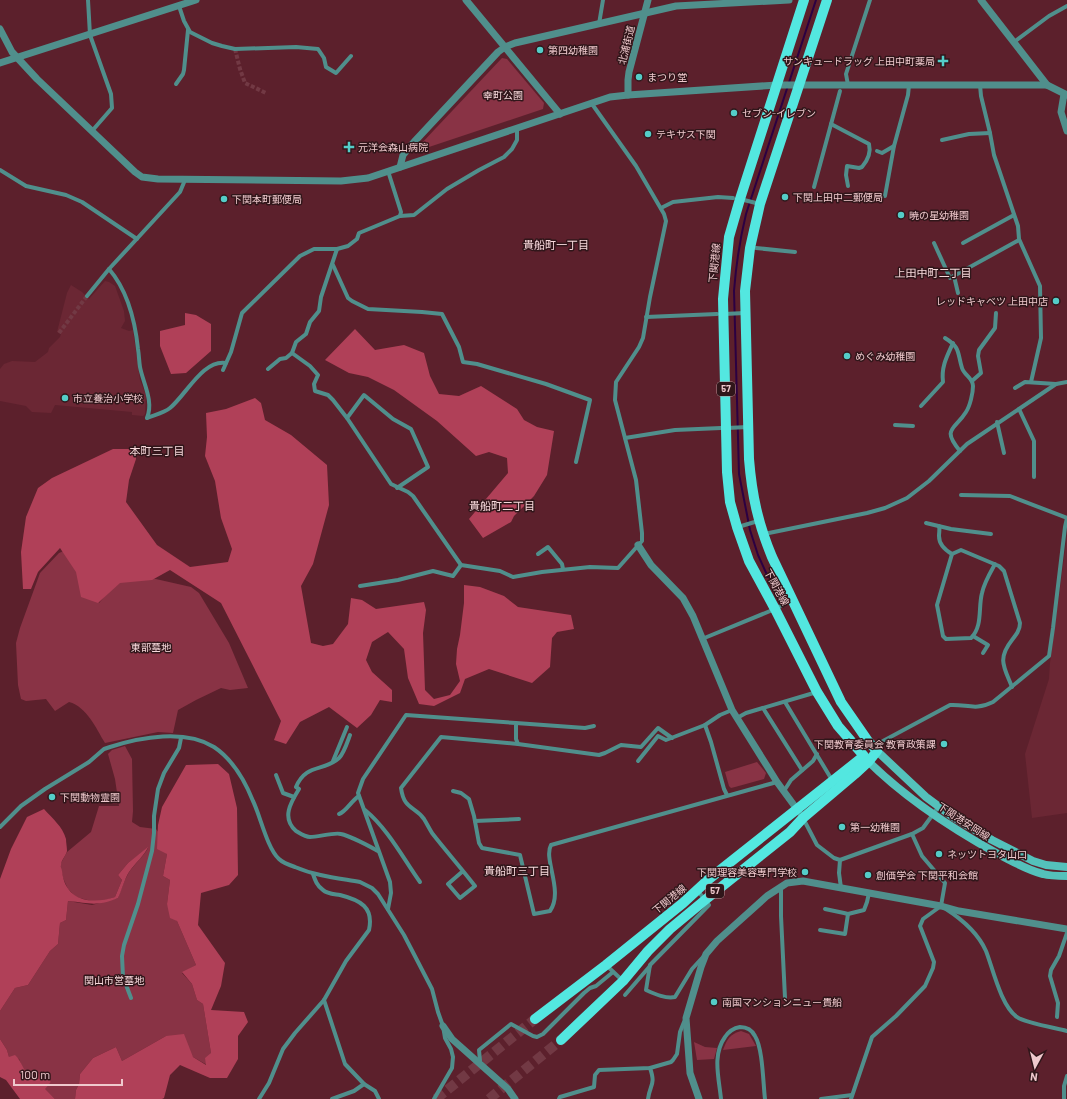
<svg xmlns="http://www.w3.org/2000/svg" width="1067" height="1099" viewBox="0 0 1067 1099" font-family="Barlow,'Noto Sans JP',sans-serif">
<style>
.built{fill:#6b2734}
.green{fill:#893345}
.forest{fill:#b04058}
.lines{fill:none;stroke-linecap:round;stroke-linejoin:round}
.stream{stroke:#2c0042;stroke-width:2}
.minor-tunnel{stroke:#723944;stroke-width:4;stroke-dasharray:4 2;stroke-linecap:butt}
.primary-tunnel{stroke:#723944;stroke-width:10;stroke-dasharray:10 5;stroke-linecap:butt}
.minor{stroke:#508f8c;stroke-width:4}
.tertiary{stroke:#508f8c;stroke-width:7}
.secondary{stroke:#54c1bb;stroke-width:8}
.primary{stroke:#53e7e0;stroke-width:10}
.poi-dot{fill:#54cdc8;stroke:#30161a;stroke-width:1.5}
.labels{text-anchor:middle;stroke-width:3;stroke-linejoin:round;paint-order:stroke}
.shield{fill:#30161a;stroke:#b69397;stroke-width:1}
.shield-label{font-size:9px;font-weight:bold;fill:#efc9cd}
.street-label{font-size:10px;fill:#efc9cd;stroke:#30161a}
.poi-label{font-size:10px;fill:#efc9cd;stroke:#30161a;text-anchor:start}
.park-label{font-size:10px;fill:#f8d9dc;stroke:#30161a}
.neighbourhood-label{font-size:11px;fill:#f8d9dc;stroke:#30161a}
</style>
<rect width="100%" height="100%" fill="#5c202c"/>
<g class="built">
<polygon points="105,281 109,282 115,286 124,311 125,321 121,328 129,331 133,330 140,380 146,395 145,414 143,416 132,415 132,412 55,405 51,413 32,412 26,406 0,401 0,369 4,364 12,361 35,362 48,352 49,348 60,337 61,334 57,332 67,293 71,285 82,292 89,299"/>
<polygon points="1067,535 1067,813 1032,818 1025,754 1049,679 1050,663"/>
</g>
<g class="green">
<polygon points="502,58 507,59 544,103 543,109 423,149 420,145"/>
<path d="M73 547 82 581 99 603 124 574 147 577 191 587 199 593 229 643 248 688 230 690 221 688 196 700 178 710 173 733 158 732 105 743C96 728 87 707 69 702L55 711 46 699 26 701 21 699 18 685 16 643 20 628 40 573 59 553Z"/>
<path d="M125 746 132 759 133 811 132 822 140 827 156 829 159 833 167 854 163 876 170 880 167 904 177 921 196 965 182 973 192 984 197 1000 203 1004 211 1053 207 1065 193 1057 166 1036 122 1061 116 1047 93 1058 80 1074 79 1084 76 1090 75 1099H55L44 1089 51 1082 46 1074 39 1079 30 1080 23 1069 19 1059 9 1057 7 1050 0 1039V1011L15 988 28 985 50 951 58 944 60 923 66 920 68 901 92 905 118 898C121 890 124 881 128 874 133 865 145 855 148 848L128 863 118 875 122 880 115 897 103 901H91L76 897 68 889 63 878 60 865 67 852 91 832 99 806H119L115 779 108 754 112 750Z"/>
<polygon points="757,762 766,773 764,779 735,787 731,788 729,786 725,772"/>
<path d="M741 1031 749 1034 756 1046 723 1050C727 1039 730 1034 741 1031Z"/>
<polygon points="694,1042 705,1047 717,1048 714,1059 697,1060"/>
</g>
<g class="forest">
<polygon points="185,313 196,315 211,324 211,351 186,373 171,374 160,346 160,331 185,325"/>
<polygon points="355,329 375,350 404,345 424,353 430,376 439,394 459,396 481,386 517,409 524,420 537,427 554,431 547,475 534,496 514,516 511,522 483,538 469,519 508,473 507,458 489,452 476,456 437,421 394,390 368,377 349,373 325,360"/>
<polygon points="255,398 261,403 265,420 291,435 327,465 329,505 313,564 301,586 311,643 323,646 333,644 348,624 351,598 362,600 376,609 424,602 426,610 423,633 425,690 434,699 450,695 460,681 456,664 457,649 460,635 464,603 464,585 480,587 504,596 518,607 571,615 574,629 557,632 552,638 550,667 532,683 489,669 465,679 460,693 434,706 419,704 408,678 404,649 388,632 372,642 366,660 372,672 392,690 392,702 380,700 371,715 357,728 329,707 300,722 286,744 274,740 281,721 221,603 170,570 152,580 120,583 98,603 81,597 76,572 60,548 38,572 31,589 23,589 21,552 26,517 38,488 52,478 113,449 136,449 136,459 129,480 126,502 157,545 190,567 228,562 232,549 221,518 215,481 205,456 207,437 206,413 226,409"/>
<polygon points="218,764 229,774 237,808 238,875 229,885 201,893 198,925 225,963 221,986 211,1010 244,1012 248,1022 238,1036 238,1059 227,1078 210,1078 180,1065 170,1075 164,1098 162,1099 75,1099 76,1090 79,1084 80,1074 93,1058 116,1047 122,1061 166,1036 184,1034 193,1057 206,1065 205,1058 211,1053 203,1004 197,1000 192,984 182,972 196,965 177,921 170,918 167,904 170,880 163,876 167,854 157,849 158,825 162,807 186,765"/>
<path d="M44 809C52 818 63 827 66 839 66 842 67 848 67 851 66 856 61 860 61 865 60 867 62 869 62 871 65 901 91 905 115 897L122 880 118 875 128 863 148 847C145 855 135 863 129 872 124 880 122 890 118 898 96 907 90 903 68 901L66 920 60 923 58 944 50 951 28 985 15 988 0 1011V879L11 849 27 817Z"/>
<path d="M0 1039 7 1050 9 1057 15 1055C21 1060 25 1073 30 1080L39 1079 35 1074 39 1073 42 1076 46 1074 51 1082 45 1089 55 1099H20L6 1080 0 1077Z"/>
</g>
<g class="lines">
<path class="stream" d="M768 577 758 555 750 530 739 474 734 291C736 265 740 239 746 214L816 0"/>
<g class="minor-tunnel">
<polyline points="235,49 240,69 245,83 266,93"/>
<polyline points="59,333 87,296"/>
</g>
<g class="primary-tunnel">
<polyline points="436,1099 535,1019"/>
<polyline points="489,1099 561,1040"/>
</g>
<g class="minor">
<polyline points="88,0 90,35 111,94 112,108 92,131"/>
<polyline points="179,6 184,21 190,32 212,43 222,46 235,49 296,47 318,49 324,58 326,67 336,73 351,56"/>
<polyline points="599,24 603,0"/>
<polyline points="1014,42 1049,16 1067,6"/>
<polyline points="176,84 183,74 184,70 188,30"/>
<polyline points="848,85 846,74 870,0"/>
<polyline points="980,85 981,96 990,133 994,155 1018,226 1019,239 1040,286 1041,338 1031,382"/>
<path d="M831 124 869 144C871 152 868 160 862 167L859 168 847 166 846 175 848 186"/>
<polyline points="942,140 969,134 990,133"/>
<polyline points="877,151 882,153 894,146"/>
<polyline points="0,170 26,186 66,195 82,202 137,239"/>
<polyline points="388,171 401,212 400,216"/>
<polyline points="814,187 840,91"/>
<polyline points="885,196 894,146 908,95 909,85"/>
<polyline points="740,199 760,204"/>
<polyline points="661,208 673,202 718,197 733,198"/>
<polyline points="934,243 950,278 1019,240"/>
<polyline points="963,243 1014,215"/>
<polyline points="756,248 795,252"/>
<polyline points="333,265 348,298 352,301 368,309 422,312 442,314 459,347 463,362 477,364 546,384 590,400 576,462"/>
<path d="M109 269C128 291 135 320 138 349 139 355 139 361 140 367 143 383 154 401 147 418"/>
<polyline points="954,276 958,293"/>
<polyline points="87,296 109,269 180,192 185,180"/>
<polyline points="724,314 745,313"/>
<polyline points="646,317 717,314"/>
<path d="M945 338C961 348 957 352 962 368 964 375 973 378 973 386 973 393 970 406 966 412 955 430 941 428 960 451"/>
<polyline points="292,353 310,366 318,375 314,384 315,391 328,395 333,400 347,418 391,484 408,492 413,496 461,565 500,571 513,577 542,572 590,567 618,568 642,541 642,533 636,480 615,400 616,382 639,347 643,338 650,297 666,221 664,214 636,166 592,104"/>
<polyline points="268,369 280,359 286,358 292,353 296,342 306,334 310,322 319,311 321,297 337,249"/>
<polyline points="223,370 231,352 242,313 300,256 314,249 337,249 348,246 357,239 359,233 364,231 400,216 414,215 447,189 479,170 504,157 512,149 517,140 517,128"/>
<polyline points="972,381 981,373 978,356 979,350 995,328 996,313"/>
<polyline points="1015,388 1025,382 1056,384"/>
<path d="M921 406 943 382C941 367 947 356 953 343"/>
<polyline points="1019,409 1034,441 1034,477"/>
<path d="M147 418C154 415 164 413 170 408 186 395 203 359 226 363"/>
<polyline points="347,418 364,395 393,419 411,429 428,467 397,488"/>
<polyline points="997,422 1004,453"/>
<polyline points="895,425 913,426"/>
<polyline points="727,428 748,427"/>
<polyline points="625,438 675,430 721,428"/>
<polyline points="961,495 1010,496 1067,518"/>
<polyline points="926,523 951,529 991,534"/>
<path d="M939 526C940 530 939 532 939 536 939 545 945 550 952 554"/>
<polyline points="738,527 758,521"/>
<polyline points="764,534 867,513 885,508 907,498 929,481 967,444 1056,384 1067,382"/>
<polyline points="538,554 548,547 562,564 563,569"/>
<path d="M995 564C990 573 984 583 982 593 978 608 983 626 971 638L946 639 943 636 937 605 952 554 961 550 999 566 1004 571 1020 623C1020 630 1016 635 1012 640 997 659 1004 667 1012 687"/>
<polyline points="360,586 398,580 433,571 453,576 461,565"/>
<polyline points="973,636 988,645 983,653"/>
<polyline points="702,639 775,609 791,600"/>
<polyline points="785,702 832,780"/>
<polyline points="763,708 802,770"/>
<polyline points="737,718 746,713 817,692"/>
<polyline points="516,723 585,728 594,726"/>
<polyline points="705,725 711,742 724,789 727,795"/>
<path d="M350 735C347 743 344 753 339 758 324 772 306 763 296 787L299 789C291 802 281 818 296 831 301 834 305 837 310 837 318 837 335 832 341 834 353 837 367 845 378 851"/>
<path d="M877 751 883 741 950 705C967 704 975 711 993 702L1049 656 1053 628 1065 527 1067 518"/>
<polyline points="333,761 347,727"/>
<polyline points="638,761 658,736 666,740 705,725 720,715 732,710"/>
<polyline points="276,775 283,793 294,797"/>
<path d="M453 791 461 793 469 799 474 816 479 843 482 848 520 855 534 914 550 911C564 891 543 859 551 845L777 782"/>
<polyline points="784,791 791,780 813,761 817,754"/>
<path d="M365 810C388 829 403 858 420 882"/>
<path d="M339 814C346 812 351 801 359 796"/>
<polyline points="803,818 817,845 834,858 840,860 839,873 841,888"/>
<polyline points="475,821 519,819"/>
<path d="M0 827 21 806 45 789 89 762 104 749 110 747C141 737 185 729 214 747 232 759 245 781 253 801 260 815 267 848 279 859 283 863 289 865 295 867 316 876 337 878 360 882L372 888 378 894 404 935 432 989 438 1012 443 1026 445 1038 451 1049 453 1057 452 1068 434 1099"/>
<polyline points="840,860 912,834 923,828 939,806"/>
<path d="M463 871 448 884 460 898 475 886C461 868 446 851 432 833 429 828 427 824 424 819 415 806 404 810 401 788L441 737 518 744"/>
<polyline points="781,886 781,916 785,998"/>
<path d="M698 891 709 905 650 965 646 990C655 994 666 999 675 997L692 969 703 957"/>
<polyline points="388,909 391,893 390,882 358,793 363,779 406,715 516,723 516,739 518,744 599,755 605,753 621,745 641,747 658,728 672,738"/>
<polyline points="825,909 844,913 848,914"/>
<path d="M946 909C963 920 978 933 986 951 993 969 1001 1006 1017 1017 1025 1023 1056 1028 1067 1031"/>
<polyline points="820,930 845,934 848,914 864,910 867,902 869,893"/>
<polyline points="606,965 623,981"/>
<polyline points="625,995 650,966"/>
<polyline points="131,998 123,977 122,956 124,945 138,904 152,851 154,833 154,816 158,789 164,773 179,748 181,738"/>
<polyline points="324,1000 345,1064 364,1084 375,1091 379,1099"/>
<polyline points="1057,1017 1058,1003 1050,976 1051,970 1059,956 1067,933"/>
<polyline points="479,1063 480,1061 479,1050 511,1024 533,1036 537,1037 543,1034 584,993 590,988 596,986 613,972"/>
<path d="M259 1099 269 1083 283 1049 295 1033 324 1000 346 961 369 930C374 907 360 900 340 895 334 894 327 894 323 890 317 886 315 880 313 874"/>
<polyline points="332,1099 354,1091 364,1084"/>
<polyline points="559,1099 560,1097 594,1087 595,1075 599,1070 650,1068 671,1062 673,1060 677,1054 680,1032 684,1022"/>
<path d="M648 1099C650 1084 656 1085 650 1068"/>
<path d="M721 1099C719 1078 712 1055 725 1037 729 1031 734 1028 740 1027 746 1027 752 1030 755 1036 763 1049 763 1083 765 1099"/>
<polyline points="821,1099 852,1095"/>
<polyline points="851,1099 872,1037 896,1016 925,986 933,968 934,962 920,926 923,919 941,906 945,883 922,856 912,834"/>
<polyline points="1064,1099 1064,1086 1067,1076"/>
</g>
<g class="tertiary">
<polyline points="466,0 560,114"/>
<polyline points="981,0 1047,85 1067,95"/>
<polyline points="0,29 12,52 37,79 135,172 142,177 158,179 341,181 368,178 610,97 628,95 777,85 1047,85"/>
<polyline points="0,63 196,0"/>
<polyline points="1064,94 1061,112 1067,131"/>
<polyline points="628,95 628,80 629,72 648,0"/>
<polyline points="400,167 403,155 414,142 498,52 505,47 515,43 676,6 789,0"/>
<polyline points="638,545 651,565 683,598 693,616 732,710 777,782 799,812"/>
<polyline points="443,1026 452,1039 461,1047 508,1089 515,1099"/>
<polyline points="699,1099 690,1073 686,1018 701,967 706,954 717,941 767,896 787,883 803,881 941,906 959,911 1067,929"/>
</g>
<g class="secondary">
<polyline points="877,751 926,797 953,817 992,840 1033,861 1046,865 1067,867"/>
<path d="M864 757C902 796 951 828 998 854 1012 861 1027 870 1043 874 1050 876 1059 876 1067 876"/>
</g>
<g class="primary">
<polyline points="535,1019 606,965 683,903 709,879 864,756 838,726 817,692 775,609 749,561 737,527 730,502 727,472 723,299 729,237 740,199 804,0"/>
<path d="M561 1040 623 981 648 951 670 929 705 900 790 832 803 818 855 774 869 761 877 751 868 741 841 702 772 557C758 523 752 496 749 459L745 291 750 248 760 204 827 0"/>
</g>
</g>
<g class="poi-dot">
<circle cx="540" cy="50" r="4"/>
<path d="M941 55h4v4h4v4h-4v4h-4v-4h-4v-4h4z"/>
<circle cx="639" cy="77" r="4"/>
<circle cx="734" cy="113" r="4"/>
<circle cx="648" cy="134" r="4"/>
<path d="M347 141h4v4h4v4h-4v4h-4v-4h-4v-4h4z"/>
<circle cx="785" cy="197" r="4"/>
<circle cx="224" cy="199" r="4"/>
<circle cx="901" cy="215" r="4"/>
<circle cx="1056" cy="301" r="4"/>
<circle cx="847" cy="356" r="4"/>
<circle cx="65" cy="398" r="4"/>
<circle cx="944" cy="744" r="4"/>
<circle cx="52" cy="797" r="4"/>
<circle cx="842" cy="827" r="4"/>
<circle cx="939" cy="854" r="4"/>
<circle cx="805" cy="872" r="4"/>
<circle cx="868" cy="875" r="4"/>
<circle cx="714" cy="1002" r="4"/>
</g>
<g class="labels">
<g class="shield">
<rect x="717" y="382" width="18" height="14" rx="3"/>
<rect x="706" y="884" width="18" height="14" rx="3"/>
</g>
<g class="shield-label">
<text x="726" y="392">57</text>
<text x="715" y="894">57</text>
</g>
<g class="street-label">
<text transform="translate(626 45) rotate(-76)" y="4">北浦街道</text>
<text transform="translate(714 263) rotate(-84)" y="4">下関港線</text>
<text transform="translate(777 587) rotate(61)" y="4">下関港線</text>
<text transform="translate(964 821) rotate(33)" y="4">下関港安岡線</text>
<text transform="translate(669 899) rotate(-39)" y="4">下関港線</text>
</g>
<g class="poi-label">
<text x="548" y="54">第四幼稚園</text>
<text x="935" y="65" text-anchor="end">サンキュードラッグ 上田中町薬局</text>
<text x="647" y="81">まつり堂</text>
<text x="742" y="117">セブン-イレブン</text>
<text x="656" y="138">テキサス下関</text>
<text x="358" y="151">元洋会森山病院</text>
<text x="793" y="201">下関上田中二郵便局</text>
<text x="232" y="203">下関本町郵便局</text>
<text x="909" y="219">暁の星幼稚園</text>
<text x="1048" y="305" text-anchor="end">レッドキャベツ 上田中店</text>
<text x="855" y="360">めぐみ幼稚園</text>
<text x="73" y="402">市立養治小学校</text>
<text x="936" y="748" text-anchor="end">下関教育委員会 教育政策課</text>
<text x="60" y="801">下関動物霊園</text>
<text x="850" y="831">第一幼稚園</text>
<text x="947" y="858">ネッツトヨタ山口</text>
<text x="797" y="876" text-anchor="end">下関理容美容専門学校</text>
<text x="876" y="879">創価学会 下関平和会館</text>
<text x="722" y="1006">南国マンションニュー貴船</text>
</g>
<g class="park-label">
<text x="503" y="99">幸町公園</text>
<text x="151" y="651">東部墓地</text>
<text x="114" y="984">関山市営墓地</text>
</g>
<g class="neighbourhood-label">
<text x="556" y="249">貴船町一丁目</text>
<text x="933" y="277">上田中町二丁目</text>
<text x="157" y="455">本町三丁目</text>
<text x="502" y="510">貴船町二丁目</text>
<text x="517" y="875">貴船町三丁目</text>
</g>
</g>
<g transform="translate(1035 1067) rotate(187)" stroke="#30161a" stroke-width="3" paint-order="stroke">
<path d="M0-3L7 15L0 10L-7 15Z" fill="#efc9cd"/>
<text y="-6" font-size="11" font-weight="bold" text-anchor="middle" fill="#efc9cd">N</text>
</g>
<path d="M14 1079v6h108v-6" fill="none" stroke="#efc9cd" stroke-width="2"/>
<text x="20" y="1079" font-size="12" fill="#efc9cd" stroke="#30161a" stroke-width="3" paint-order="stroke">100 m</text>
</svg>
